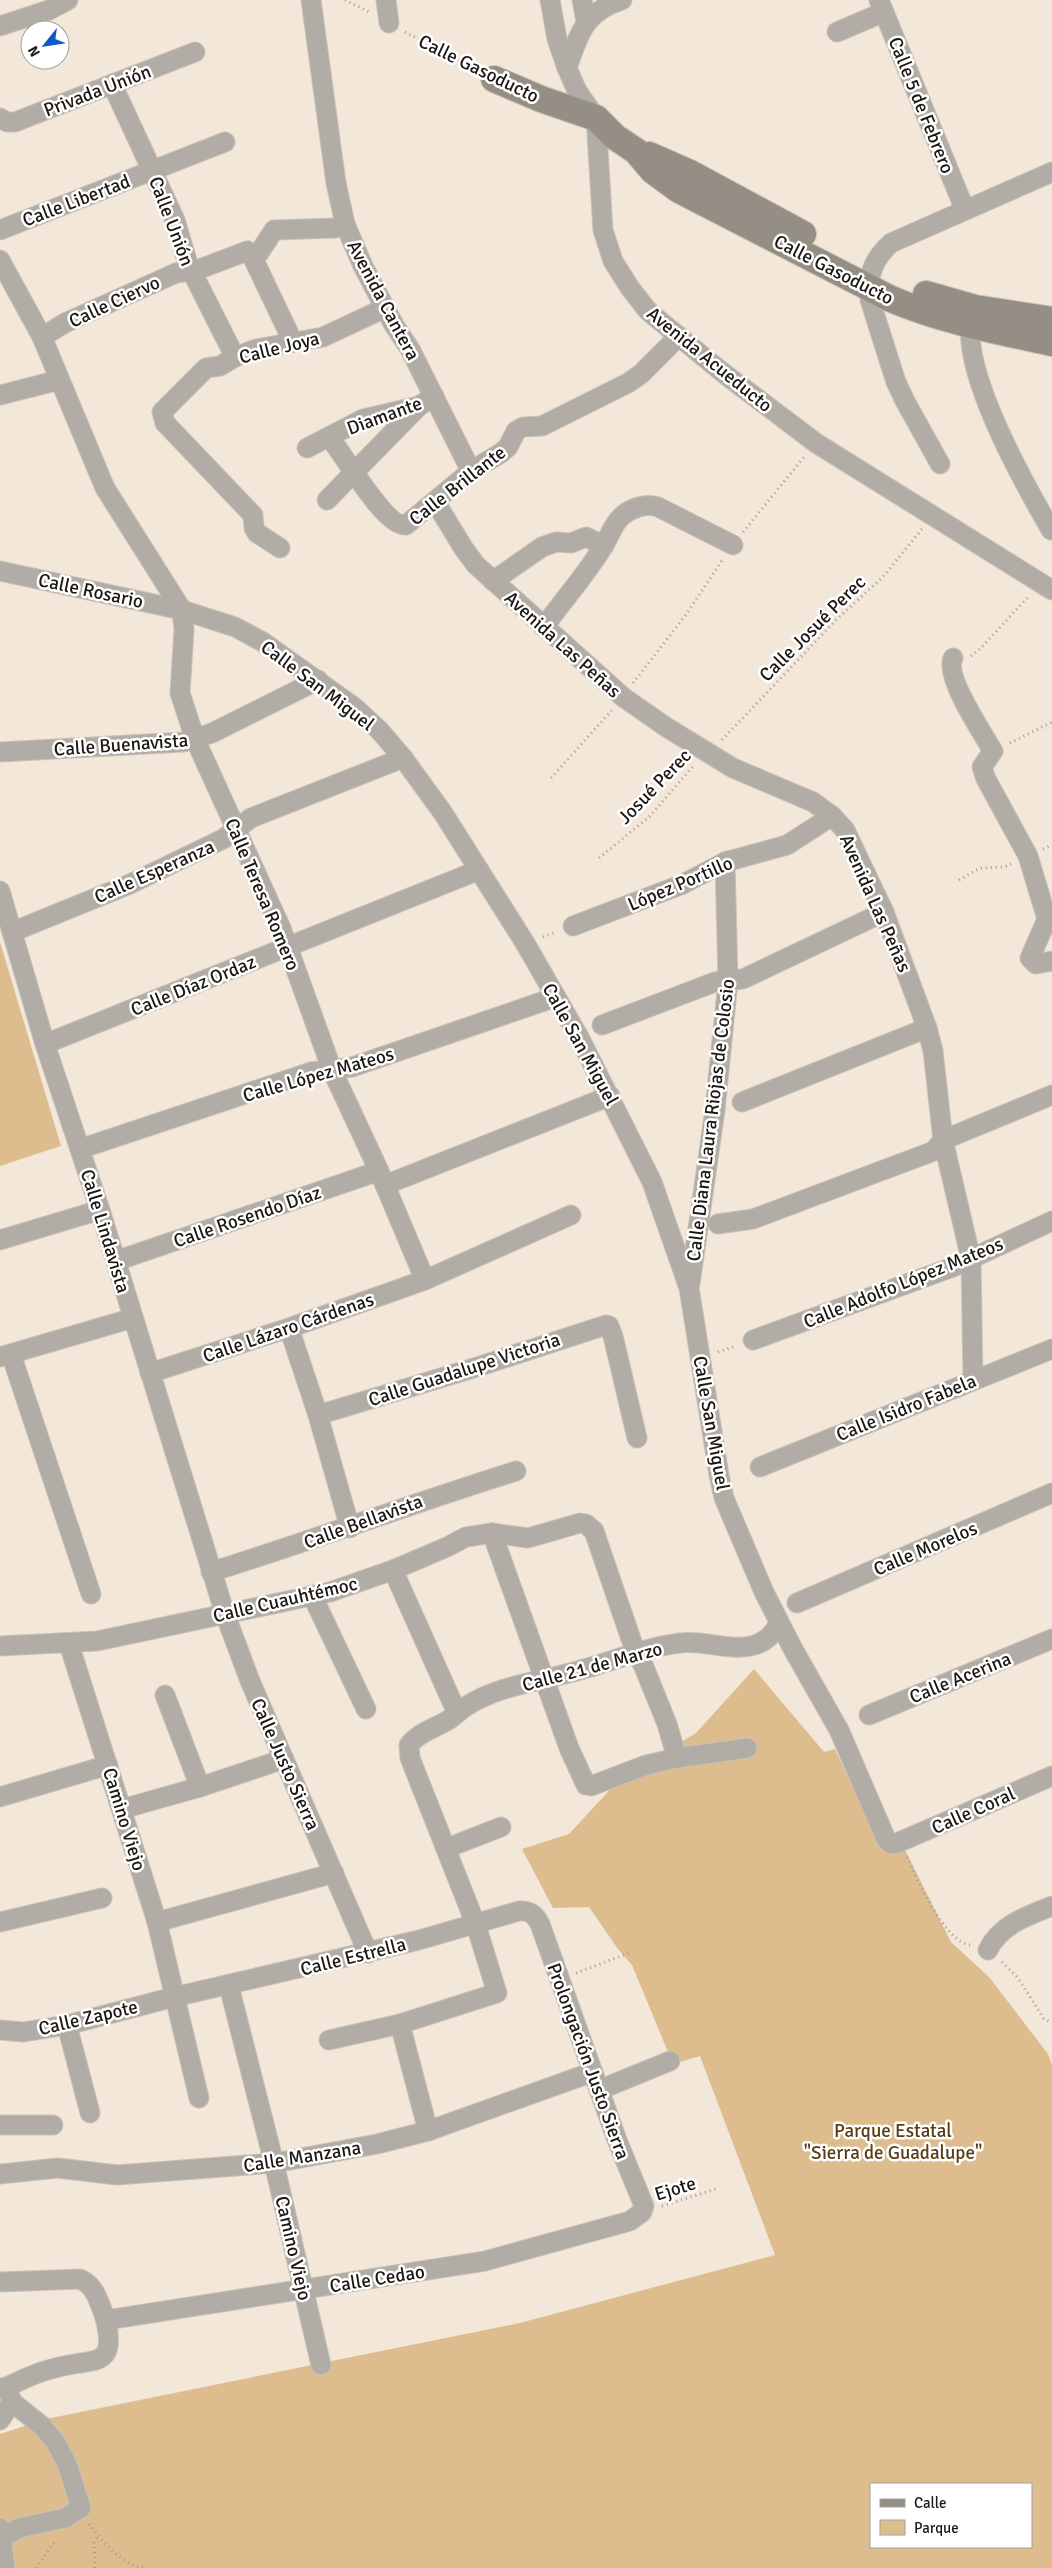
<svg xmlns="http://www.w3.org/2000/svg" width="1052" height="2568" viewBox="0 0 1052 2568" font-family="Signika,sans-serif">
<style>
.green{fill:#ddbc8e;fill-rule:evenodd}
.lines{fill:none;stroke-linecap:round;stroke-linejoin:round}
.street-casing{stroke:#cbc2b4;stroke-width:21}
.secondary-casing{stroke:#cbc2b4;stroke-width:28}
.path{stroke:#a59d91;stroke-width:3;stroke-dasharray:1 4;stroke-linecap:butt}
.street{stroke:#b1aca6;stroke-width:19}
.secondary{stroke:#958e85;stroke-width:26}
.labels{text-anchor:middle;stroke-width:5;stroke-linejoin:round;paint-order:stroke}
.street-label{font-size:19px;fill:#1b1712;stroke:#fff}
.park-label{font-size:19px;fill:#573d15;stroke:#fff}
</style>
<rect width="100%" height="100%" fill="#f2e7d8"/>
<g class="green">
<polygon points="0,942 61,1146 0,1166"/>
<path d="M754 1669 824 1752 835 1749 852 1786 902 1844 951 1942 989 1977 1048 2054 1052 2065V2568H0V2434L46 2419 520 2323 775 2255 700 2056 673 2064 632 1965 618 1949 589 1907 553 1908 522 1849 569 1834 618 1781 696 1733ZM871 2484H1031V2547H871Z"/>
</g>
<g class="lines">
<g class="street-casing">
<g id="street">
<polyline points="311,0 336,183 345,224 363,266 394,325 410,349 471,471"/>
<polyline points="386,0 389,23"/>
<polyline points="550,0 557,39 567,68 577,91 596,118 603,230 613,261 630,288 648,311 722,372 816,443 1052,590"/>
<polyline points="582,0 586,21"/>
<polyline points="879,0 965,210"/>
<polyline points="0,26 49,10 68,0"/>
<polyline points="837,32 884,12"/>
<path d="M567 68C579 34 584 12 622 0"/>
<polyline points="112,84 175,220 188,264 235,357"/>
<polyline points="0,118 7,122 15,122 195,52"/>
<polyline points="0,230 225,142"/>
<polyline points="253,258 259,253 274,230 335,228 345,224"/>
<polyline points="0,260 42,337 105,488 182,610 184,630 180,693 195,739 281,928 332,1070 379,1171 425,1280"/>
<path d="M973 314C956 364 1025 485 1051 530"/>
<polyline points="42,337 65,323 176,273 197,270 247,251 253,258 293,342"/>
<polyline points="0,395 59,380"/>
<path d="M329 437C344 454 385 528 406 525L471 471 501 453 508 447 516 431 523 427 542 426 628 383 641 374 679 336"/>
<polyline points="307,448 363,419 419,406 434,396"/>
<path d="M940 464 905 401 896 382 870 300C867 276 873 259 891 243L1052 172"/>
<polyline points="327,500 418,407"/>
<polyline points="436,503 464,549 476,565 623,697 666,727 733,768 813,802 832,816 845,830 884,912 927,1028 933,1051 943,1140 971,1259 973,1380"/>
<polyline points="280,548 257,533 254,528 253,515 165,423 162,412 206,368 220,366 235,357 256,349 323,337 385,308"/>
<polyline points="0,571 182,610 235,627 263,642 354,707 380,731 403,758 443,813 525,943 579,1037 652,1182 689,1288 719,1475 724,1498 764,1592 793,1649 839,1730 886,1839 891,1844 897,1843 1052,1776"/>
<polyline points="493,581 542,547 556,542 571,543 586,537 604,546"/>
<path d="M544 627C563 600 587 574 604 545 610 535 613 524 622 516 631 508 646 503 658 507L733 545"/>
<path d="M953 658C944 676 983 734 993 751L982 767 986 779 1028 856 1047 919 1030 958 1036 964 1052 961"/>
<polyline points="0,752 184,742 212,733 318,680"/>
<polyline points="0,891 45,1044 100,1210 225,1614 250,1681 368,1953"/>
<polyline points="573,926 683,884 725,862 787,845 832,816"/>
<polyline points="12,932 130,884 223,839 251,818 403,758"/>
<polyline points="602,1025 715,982 743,979 884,912"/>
<polyline points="45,1044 479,870"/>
<polyline points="742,1102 927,1028"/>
<polyline points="80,1149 311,1072 352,1067 556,997"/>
<polyline points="385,1185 610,1096"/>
<polyline points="718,1224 753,1219 926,1154 934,1151 943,1140 1052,1095"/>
<polyline points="0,1240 100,1210"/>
<polyline points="116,1261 379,1171"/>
<polyline points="690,1284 715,1110 728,981 725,862"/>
<polyline points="289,1328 318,1415 350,1528"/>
<polyline points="753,1340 953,1267 1052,1221"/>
<polyline points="11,1354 91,1594"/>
<polyline points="0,1357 133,1318"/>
<polyline points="150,1373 289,1328 425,1280 571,1215"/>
<polyline points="318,1415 477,1367 606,1325 609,1326 613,1336 637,1438"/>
<polyline points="760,1467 1052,1349"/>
<polyline points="492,1533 569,1748 586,1785 591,1786 646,1765 677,1758 747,1748"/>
<polyline points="393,1570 457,1713"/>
<path d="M211 1572C313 1540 414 1503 516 1471"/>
<polyline points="312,1595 366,1709"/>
<polyline points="797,1603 1052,1493"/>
<polyline points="69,1644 157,1922 199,2098"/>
<polyline points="0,1646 97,1641 330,1592 393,1570 447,1547 466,1537 492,1533 528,1538 580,1523 586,1524 594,1531 634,1648 644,1667 667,1724 677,1758"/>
<polyline points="165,1695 200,1787"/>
<polyline points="869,1715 1052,1639"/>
<polyline points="0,1797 108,1765"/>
<polyline points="122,1809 200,1787 284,1759"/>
<polyline points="447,1848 501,1827"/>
<polyline points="0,1922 102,1898"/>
<polyline points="157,1922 334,1873"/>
<path d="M988 1950C1000 1925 1027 1916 1052 1906"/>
<polyline points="229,1986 274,2163 321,2365"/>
<polyline points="400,2024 428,2131"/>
<polyline points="67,2025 90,2113"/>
<path d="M0 2030 23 2032 67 2025 174 1997 419 1940 519 1911C530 1910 535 1915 540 1924L617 2140 644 2206 642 2212 630 2221 485 2261 106 2320"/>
<path d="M329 2040 400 2024 497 1993 476 1925 410 1758 409 1745C419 1732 436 1728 450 1719 456 1715 460 1710 465 1707 500 1684 545 1681 584 1669 616 1660 647 1647 680 1643 705 1640 731 1652 755 1645 767 1641 773 1634 779 1623"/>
<polyline points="599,2090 670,2061"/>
<polyline points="0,2125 53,2125"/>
<polyline points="0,2174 58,2168 117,2175 274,2163 377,2144 428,2131 593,2072"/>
<path d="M0 2282 80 2279C94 2285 98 2299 103 2312 107 2322 112 2345 105 2354 100 2361 88 2362 80 2363 49 2368 35 2373 7 2387L0 2388"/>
<polyline points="0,2420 12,2402"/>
<polyline points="0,2528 5,2568"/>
<polyline points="0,2539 19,2528 65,2518 81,2508 67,2464 56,2443 42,2426 12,2402 7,2387"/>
</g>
</g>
<g class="secondary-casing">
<g id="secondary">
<path d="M494 79 541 99 596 118 615 137 636 151 653 171 679 190 891 299C943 321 997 331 1052 343"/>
<polyline points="649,155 690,173 803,234"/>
<polyline points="926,294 975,308 1052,320"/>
</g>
</g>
<g class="path">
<polyline points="345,0 369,12"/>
<polyline points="405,32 475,69"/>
<polyline points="743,532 804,457"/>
<polyline points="971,656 980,649 1029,596"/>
<polyline points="633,683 685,616 723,559"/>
<polyline points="722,740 836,620 882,578 922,529"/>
<polyline points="1010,743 1052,722"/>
<polyline points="551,778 612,710"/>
<polyline points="1043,849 1052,845"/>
<polyline points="599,858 649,817 695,764"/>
<polyline points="959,880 980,868 1004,867 1011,864"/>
<polyline points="543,937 556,932"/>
<polyline points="718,1352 736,1346"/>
<path d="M907 1857C917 1879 944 1941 970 1945"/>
<polyline points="1002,1962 1018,1978 1044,2019 1052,2023"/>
<polyline points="576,1973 632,1952"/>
<polyline points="662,2206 716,2189"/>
<path d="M89 2524C104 2543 119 2562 143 2568"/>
<polyline points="36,2568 56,2540"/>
<polyline points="95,2568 94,2543 98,2536"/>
</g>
<use href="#street" class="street"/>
<use href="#secondary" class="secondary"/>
</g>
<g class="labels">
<g class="street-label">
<text transform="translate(479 68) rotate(26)" y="7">Calle Gasoducto</text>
<text transform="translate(97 90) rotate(-21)" y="7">Privada Unión</text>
<text transform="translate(922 105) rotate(68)" y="7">Calle 5 de Febrero</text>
<text transform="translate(76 200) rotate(-21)" y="7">Calle Libertad</text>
<text transform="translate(172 221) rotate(69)" y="7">Calle Unión</text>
<text transform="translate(834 269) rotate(27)" y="7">Calle Gasoducto</text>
<text transform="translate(384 300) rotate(62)" y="7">Avenida Cantera</text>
<text transform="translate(114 301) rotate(-25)" y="7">Calle Ciervo</text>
<text transform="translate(279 347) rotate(-14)" y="7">Calle Joya</text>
<text transform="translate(710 359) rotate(39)" y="7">Avenida Acueducto</text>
<text transform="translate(384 415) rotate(-20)" y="7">Diamante</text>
<text transform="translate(457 485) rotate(-38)" y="7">Calle Brillante</text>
<text transform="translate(91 590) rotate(12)" y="7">Calle Rosario</text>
<text transform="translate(812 628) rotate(-45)" y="7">Calle Josué Perec</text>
<text transform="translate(563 644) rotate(42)" y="7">Avenida Las Peñas</text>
<text transform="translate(318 685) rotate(37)" y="7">Calle San Miguel</text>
<text transform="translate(121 744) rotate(-4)" y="7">Calle Buenavista</text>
<text transform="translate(654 786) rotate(-46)" y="7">Josué Perec</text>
<text transform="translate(154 871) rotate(-24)" y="7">Calle Esperanza</text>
<text transform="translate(680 883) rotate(-23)" y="7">López Portillo</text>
<text transform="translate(263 894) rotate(67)" y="7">Calle Teresa Romero</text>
<text transform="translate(876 903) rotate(66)" y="7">Avenida Las Peñas</text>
<text transform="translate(193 985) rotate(-22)" y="7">Calle Díaz Ordaz</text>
<text transform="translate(581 1044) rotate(61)" y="7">Calle San Miguel</text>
<text transform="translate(318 1074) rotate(-16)" y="7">Calle López Mateos</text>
<text transform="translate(710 1120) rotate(-83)" y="7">Calle Diana Laura Riojas de Colosio</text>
<text transform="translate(247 1216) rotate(-19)" y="7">Calle Rosendo Díaz</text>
<text transform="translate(106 1231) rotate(73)" y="7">Calle Lindavista</text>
<text transform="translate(903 1282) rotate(-22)" y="7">Calle Adolfo López Mateos</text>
<text transform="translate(288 1327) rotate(-19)" y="7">Calle Lázaro Cárdenas</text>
<text transform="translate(464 1369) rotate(-18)" y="7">Calle Guadalupe Victoria</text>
<text transform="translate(906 1407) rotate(-22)" y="7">Calle Isidro Fabela</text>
<text transform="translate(712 1423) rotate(80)" y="7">Calle San Miguel</text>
<text transform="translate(363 1521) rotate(-20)" y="7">Calle Bellavista</text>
<text transform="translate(925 1548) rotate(-23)" y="7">Calle Morelos</text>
<text transform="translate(285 1599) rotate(-13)" y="7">Calle Cuauhtémoc</text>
<text transform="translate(592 1666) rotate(-15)" y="7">Calle 21 de Marzo</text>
<text transform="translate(960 1677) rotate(-22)" y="7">Calle Acerina</text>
<text transform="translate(286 1764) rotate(66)" y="7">Calle Justo Sierra</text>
<text transform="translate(973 1810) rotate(-24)" y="7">Calle Coral</text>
<text transform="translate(125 1819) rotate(73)" y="7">Camino Viejo</text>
<text transform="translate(353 1956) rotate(-14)" y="7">Calle Estrella</text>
<text transform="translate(88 2017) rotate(-13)" y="7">Calle Zapote</text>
<text transform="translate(589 2061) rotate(70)" y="7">Prolongación Justo Sierra</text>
<text transform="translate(302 2156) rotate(-9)" y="7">Calle Manzana</text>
<text transform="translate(675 2188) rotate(-17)" y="7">Ejote</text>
<text transform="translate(294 2248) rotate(77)" y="7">Camino Viejo</text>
<text transform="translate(377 2278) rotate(-9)" y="7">Calle Cedao</text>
</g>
<g class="park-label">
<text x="893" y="2137">Parque Estatal<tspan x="893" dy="22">"Sierra de Guadalupe"</tspan></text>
</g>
</g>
<rect x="870" y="2483" width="162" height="65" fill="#ffffff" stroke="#a4a2a0"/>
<rect x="880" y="2499" width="25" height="8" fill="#958e85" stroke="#a4a2a0"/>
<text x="914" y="2508" font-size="15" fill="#1b1712">Calle</text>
<rect x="880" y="2520" width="25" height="15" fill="#ddbc8e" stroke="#a4a2a0"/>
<text x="914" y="2533" font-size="15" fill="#1b1712">Parque</text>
<g transform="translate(45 45) rotate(240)"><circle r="24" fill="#ffffff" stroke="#a4a2a0"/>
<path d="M0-4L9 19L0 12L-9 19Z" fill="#105ac5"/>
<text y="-8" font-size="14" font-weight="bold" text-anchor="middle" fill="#1b1712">N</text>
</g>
</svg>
